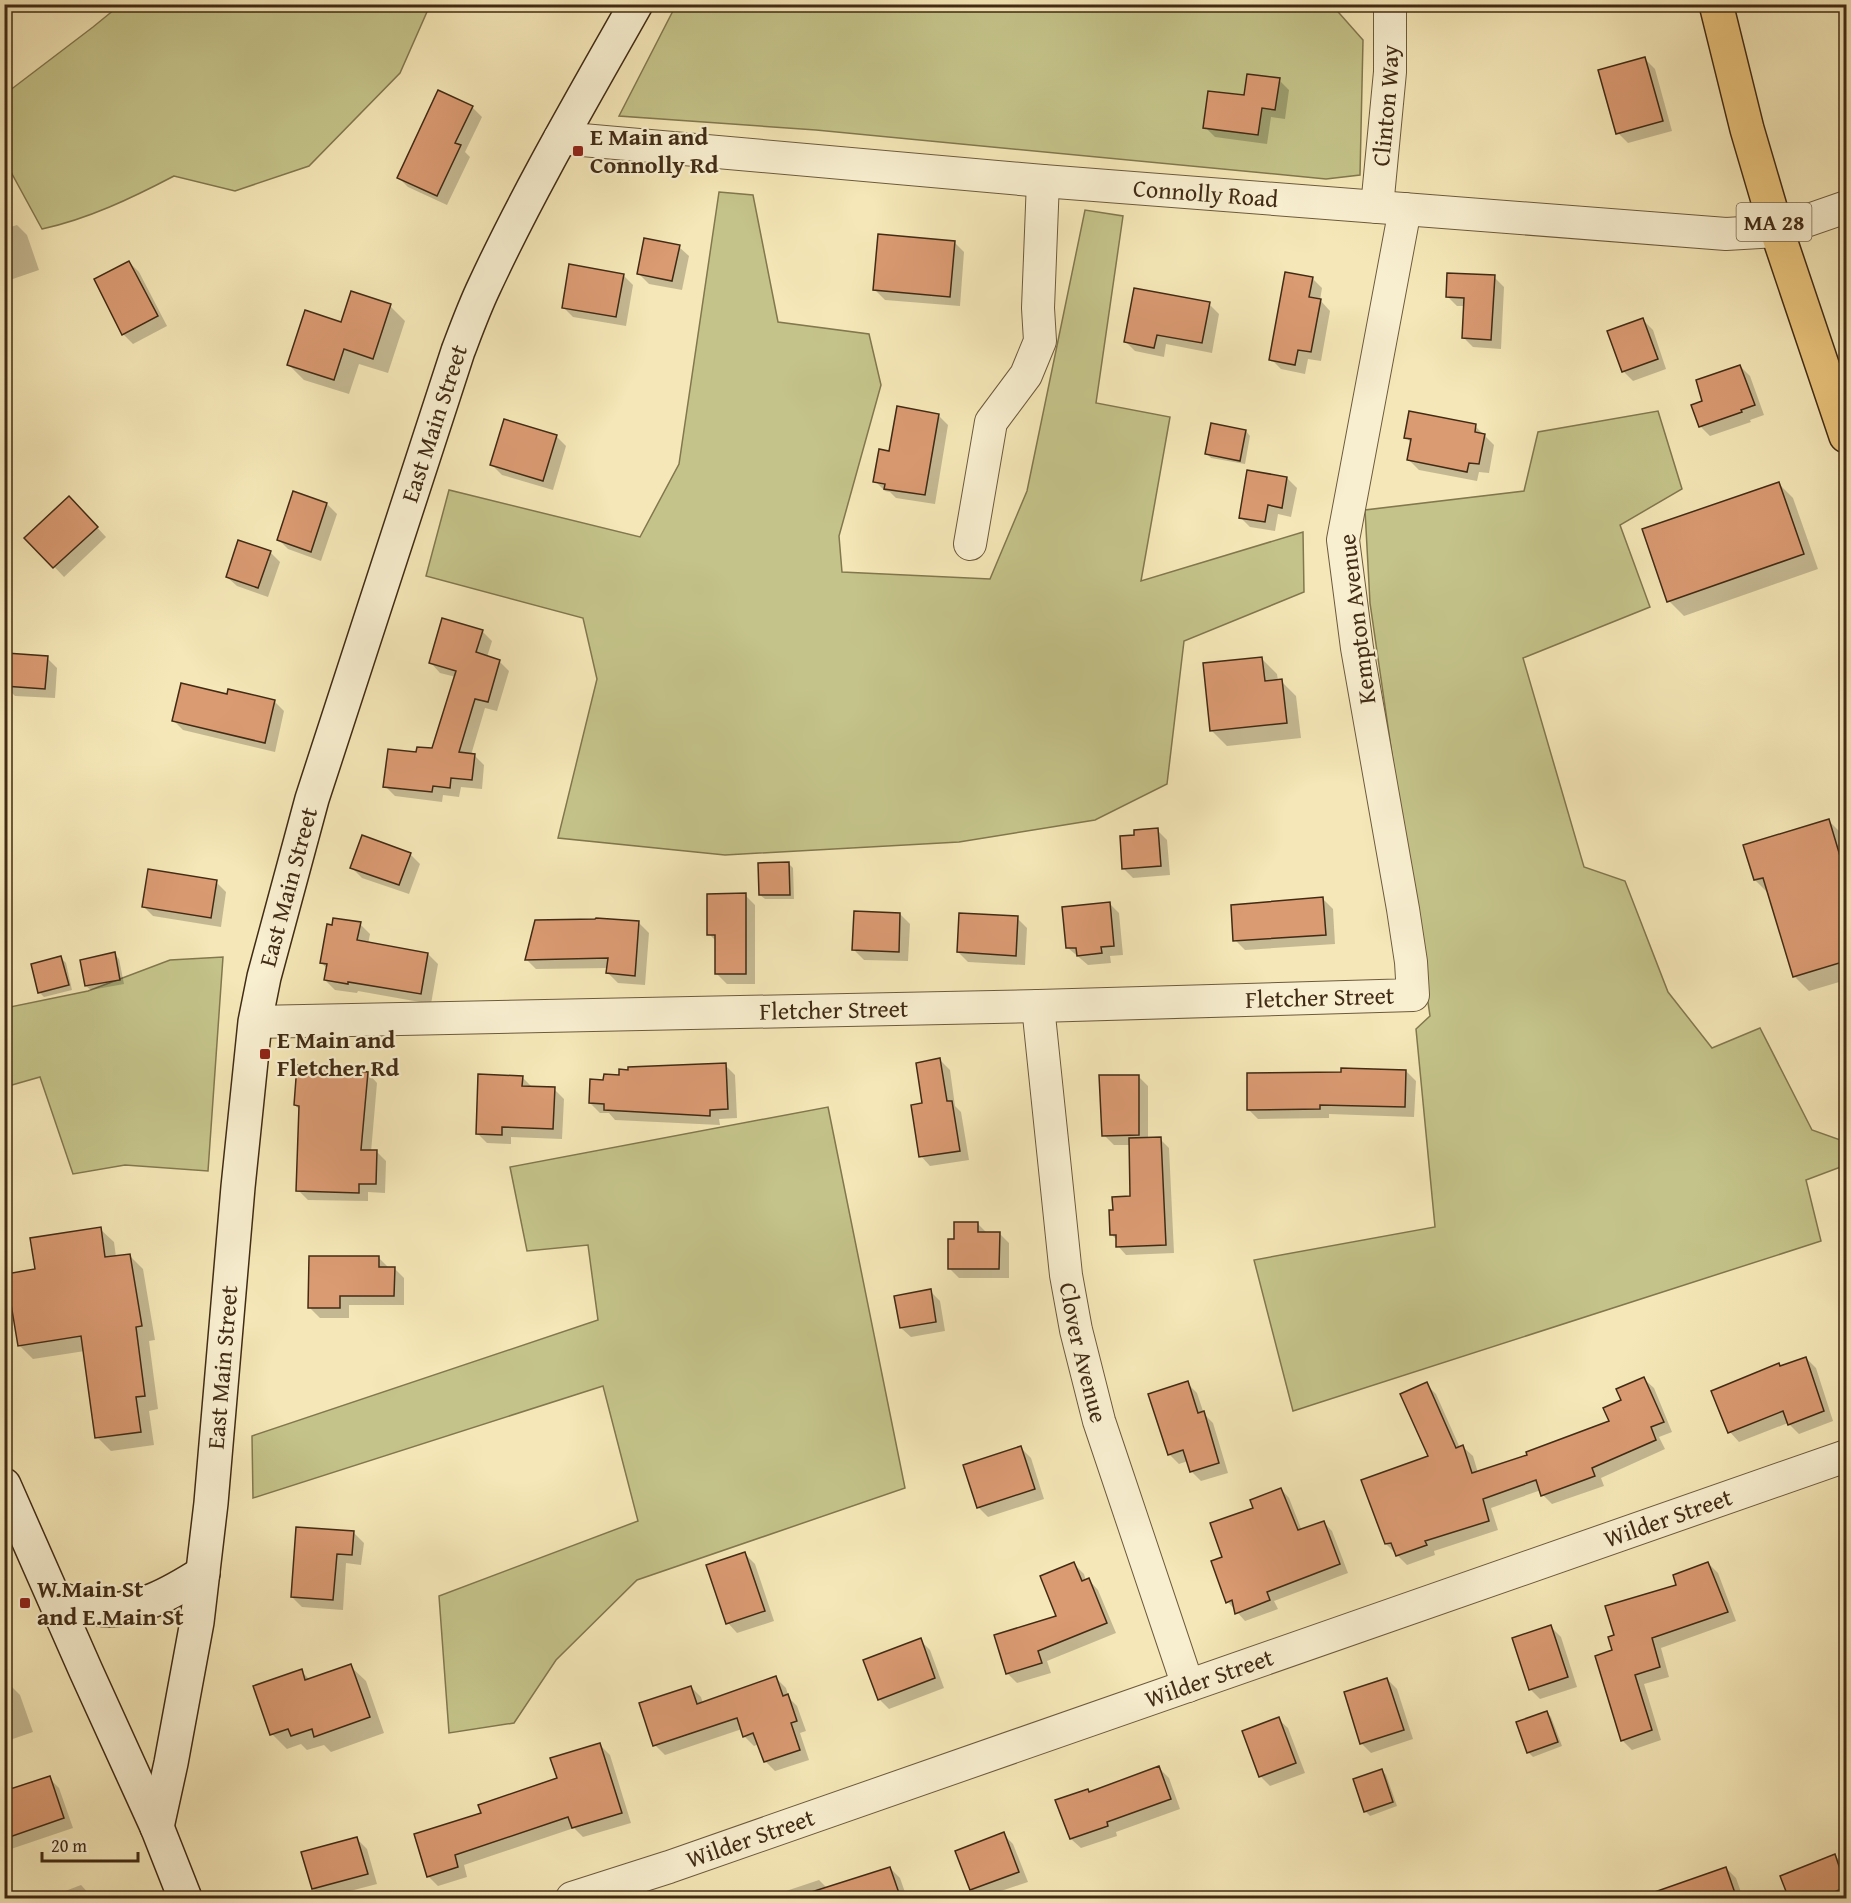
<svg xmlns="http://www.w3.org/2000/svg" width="1851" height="1903" viewBox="0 0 1851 1903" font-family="'Gentium Book Plus',serif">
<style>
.green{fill:#c4c389;stroke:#82774e;stroke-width:1.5}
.shadow{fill:#0003}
.building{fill:#da9a72;stroke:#412b14;stroke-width:1.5}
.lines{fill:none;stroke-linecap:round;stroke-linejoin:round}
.street-casing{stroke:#6e5a3d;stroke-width:34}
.secondary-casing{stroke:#412b14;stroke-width:36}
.primary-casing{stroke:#412b14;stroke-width:36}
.street{stroke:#f8efd0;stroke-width:32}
.secondary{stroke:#f8efd0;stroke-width:33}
.primary{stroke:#eac47c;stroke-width:33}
.poi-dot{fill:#8f2418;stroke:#f8efd0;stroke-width:2}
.labels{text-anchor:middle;stroke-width:4.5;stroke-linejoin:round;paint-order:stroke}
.shield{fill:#f8efd0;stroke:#78664c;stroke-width:1.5}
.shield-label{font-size:22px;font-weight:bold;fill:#412b14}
.street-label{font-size:24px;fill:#412b14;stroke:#f8efd0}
.poi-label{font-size:24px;font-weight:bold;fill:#412b14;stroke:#f8efd0;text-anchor:start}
</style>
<rect width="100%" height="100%" fill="#f5e7b7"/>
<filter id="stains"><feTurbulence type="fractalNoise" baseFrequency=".00333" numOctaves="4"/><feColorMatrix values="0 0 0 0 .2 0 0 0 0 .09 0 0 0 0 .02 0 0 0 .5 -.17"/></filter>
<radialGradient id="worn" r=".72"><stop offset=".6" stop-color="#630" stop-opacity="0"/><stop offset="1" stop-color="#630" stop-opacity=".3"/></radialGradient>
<g class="green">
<path d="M120 5V4L430 5 400 73 309 166 235 191 174 176C132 198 88 219 42 229L5 161V94L93 27Z"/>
<polygon points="676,5 1332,5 1363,40 1360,175 1326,179 816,130 619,116"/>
<polygon points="719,192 753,195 778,322 869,334 881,385 839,536 842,572 990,579 1027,491 1085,210 1123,216 1096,403 1170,417 1141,581 1303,532 1304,592 1184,641 1167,784 1095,820 959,842 725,855 558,838 597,679 583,618 426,576 449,490 640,537 679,464"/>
<polygon points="1658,411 1682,489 1620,525 1650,607 1523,658 1584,867 1625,881 1668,992 1712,1048 1760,1028 1812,1130 1846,1142 1846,1165 1806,1180 1821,1241 1293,1411 1254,1260 1435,1227 1416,1029 1430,1016 1370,603 1365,510 1524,491 1538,432"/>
<polygon points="223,957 208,1171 125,1165 73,1174 40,1077 5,1087 5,1008 88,991 170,960"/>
<polygon points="828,1107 905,1488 637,1580 556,1660 514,1723 449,1733 439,1596 638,1521 603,1386 253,1498 252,1436 598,1320 588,1245 527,1251 510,1167"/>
</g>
<g class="shadow">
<polygon points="1846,32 1846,57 1842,33"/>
<polygon points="1645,59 1655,69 1672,131 1628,143 1618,133"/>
<polygon points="1279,80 1289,90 1285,119 1271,117 1267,144 1215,137 1205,127 1246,97"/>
<polygon points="472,107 482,117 465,152 470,157 447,205 408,187 398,177"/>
<polygon points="17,225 27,235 39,270 4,282 4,229"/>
<polygon points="954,242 964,252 960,306 885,300 875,290"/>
<polygon points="679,247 689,256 682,290 649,284 639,274"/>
<polygon points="129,262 139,272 167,326 133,344 123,334"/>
<polygon points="623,275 633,285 626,326 573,317 563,307"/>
<polygon points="1494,277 1504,287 1501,349 1473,347 1463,337 1465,306 1457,306 1447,296"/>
<polygon points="1312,278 1322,288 1320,300 1330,311 1321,361 1308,359 1305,374 1281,369 1271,359"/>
<polygon points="1209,304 1219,314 1212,353 1166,344 1164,357 1135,351 1125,341"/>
<polygon points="390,306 405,321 388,373 359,364 349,394 304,380 289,365 342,324"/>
<polygon points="1643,320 1653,330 1666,369 1633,381 1623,371"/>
<polygon points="1740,366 1750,376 1764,415 1750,420 1751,422 1710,436 1700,426 1704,401"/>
<polygon points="938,415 948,425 935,504 896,498 890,492 885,491 875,481 890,453"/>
<polygon points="1475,426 1494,445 1489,473 1479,472 1477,481 1419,470 1409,460 1412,444 1406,437"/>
<polygon points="1246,431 1250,436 1245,464 1211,458 1206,453"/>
<polygon points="556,436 566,446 553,490 502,475 492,465"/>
<polygon points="1287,478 1297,488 1291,517 1278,514 1275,531 1250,527 1240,517"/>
<polygon points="1778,483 1793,498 1818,569 1684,616 1669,601"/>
<polygon points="327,504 337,514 321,561 288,549 278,539"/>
<polygon points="79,508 106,537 64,577 27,538"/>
<polygon points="270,552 280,562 268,597 237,586 227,577"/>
<polygon points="482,631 492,641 487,657 499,661 509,671 497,711 485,708 471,755 474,755 484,765 482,789 461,787 459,797 443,795 442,802 395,796 385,786 418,754 433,750 456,677 440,673 431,663"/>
<polygon points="47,658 57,668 55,698 15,696 5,686"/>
<polygon points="1262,659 1277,674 1278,681 1281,681 1296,696 1301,738 1227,746 1212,731"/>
<polygon points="228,696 274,701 284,711 275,752 183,730 173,720"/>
<polygon points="1829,821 1844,836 1846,845 1846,980 1809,991 1794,976 1769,894 1755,880"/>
<polygon points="1157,830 1167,840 1170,875 1133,878 1123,868 1136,836"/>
<polygon points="410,854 420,864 409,894 362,878 352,868"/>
<polygon points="789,864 793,868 794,899 765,899 760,895"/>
<polygon points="216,882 226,892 221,927 153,916 143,906"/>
<polygon points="745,895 755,905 755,984 727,984 717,974 717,942 709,934"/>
<polygon points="1323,899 1333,909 1335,944 1245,950 1235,940"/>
<polygon points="1109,903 1119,913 1123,955 1110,956 1111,963 1088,965 1068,948"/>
<polygon points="900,914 910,924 908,961 864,960 854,950"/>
<polygon points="1017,918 1027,928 1025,965 968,962 958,952"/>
<polygon points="639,923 649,933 645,985 618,983 608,973 608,968 536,969 526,959"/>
<polygon points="360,924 370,934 368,944 428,954 438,964 431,1004 358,991 357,993 335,990 325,980 327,969 322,963"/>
<polygon points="114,954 119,959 124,984 91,990 86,986"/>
<polygon points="61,958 66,963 72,990 44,997 40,993 33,965"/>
<polygon points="940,1060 950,1070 955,1106 961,1112 969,1160 930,1166 921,1156"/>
<polygon points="725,1065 735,1075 737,1118 719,1119 720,1125 615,1120 609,1113 600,1113 590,1103 620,1076"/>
<polygon points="1406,1071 1416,1081 1414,1117 1329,1114 1329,1118 1258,1119 1248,1109"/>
<polygon points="368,1073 377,1083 371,1152 377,1152 386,1161 385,1193 368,1192 368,1201 308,1200 298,1190 300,1110 295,1105"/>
<polygon points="1138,1076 1148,1086 1148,1139 1160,1139 1169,1148 1174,1253 1126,1255 1118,1246 1117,1240 1112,1235 1132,1197 1130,1145 1114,1145 1104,1135"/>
<polygon points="522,1077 533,1088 554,1089 564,1099 562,1139 511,1137 511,1144 487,1143 477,1133"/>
<polygon points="978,1224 987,1233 999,1233 1009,1243 1009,1278 959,1278 949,1268 956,1240"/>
<polygon points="100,1229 114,1242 116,1257 129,1255 143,1269 155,1340 149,1341 158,1409 149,1411 154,1445 111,1451 97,1437 85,1351 33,1359 19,1345"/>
<polygon points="379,1258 389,1268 394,1268 404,1278 404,1305 349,1305 349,1318 320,1318 310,1308"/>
<polygon points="930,1291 940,1301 945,1331 911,1337 901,1328"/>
<polygon points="1806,1358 1816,1368 1833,1421 1799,1434 1788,1423 1739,1442 1730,1432 1780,1367"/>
<polygon points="1644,1379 1654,1388 1672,1432 1659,1437 1665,1449 1601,1478 1604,1486 1552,1504 1543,1495 1541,1490 1491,1508 1498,1530 1434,1551 1435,1555 1407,1565 1386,1544 1430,1457 1426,1384 1436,1394 1460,1448 1463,1447 1473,1456 1478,1473 1529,1456 1611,1422 1623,1401"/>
<polygon points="1187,1383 1197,1393 1204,1414 1213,1423 1228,1473 1201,1481 1191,1471 1188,1461 1179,1464 1169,1454"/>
<polygon points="1021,1448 1031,1458 1044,1499 988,1517 978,1507"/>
<polygon points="1281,1489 1289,1498 1302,1531 1323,1522 1332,1531 1348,1573 1274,1601 1278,1609 1245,1621 1228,1602 1224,1558"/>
<polygon points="1846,1527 1846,1549 1841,1528"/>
<polygon points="354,1533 364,1543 361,1565 346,1563 343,1610 302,1607 292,1597"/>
<polygon points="745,1554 755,1564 774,1621 737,1633 728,1623"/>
<polygon points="1708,1563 1718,1573 1736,1621 1661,1648 1669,1677 1644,1684 1661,1740 1632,1750 1622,1740 1614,1651 1616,1637"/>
<polygon points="1074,1564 1084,1574 1086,1581 1089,1580 1098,1590 1116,1633 1047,1661 1051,1673 1017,1683 1007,1673 1058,1617"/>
<polygon points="1551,1627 1561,1637 1577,1687 1540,1699 1530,1689"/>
<polygon points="920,1640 930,1650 944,1688 889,1709 879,1699"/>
<polygon points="350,1666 366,1681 384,1733 331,1752 324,1745 307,1750 301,1744 287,1749 272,1734 301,1671 310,1680"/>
<polygon points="776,1678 786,1688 789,1698 797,1706 806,1731 800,1733 809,1760 775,1771 765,1761 759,1744 754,1746 744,1736 742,1729 665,1755 655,1745 691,1687 701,1697 703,1704"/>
<polygon points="1387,1679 1397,1689 1413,1739 1371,1753 1361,1743"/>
<polygon points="10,1685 20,1695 33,1732 4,1742 4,1687"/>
<polygon points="1547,1713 1551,1717 1562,1746 1533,1757 1528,1752"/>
<polygon points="1278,1719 1288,1728 1305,1773 1270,1786 1260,1776"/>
<polygon points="600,1745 610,1755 631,1823 583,1837 574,1828 464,1865 467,1877 438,1886 428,1876 483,1814 558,1779"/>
<polygon points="1159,1768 1169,1778 1180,1809 1116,1832 1117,1836 1081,1848 1071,1839 1088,1790 1090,1793"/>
<polygon points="1382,1770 1386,1775 1397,1806 1370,1816 1365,1811"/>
<polygon points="49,1778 59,1788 73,1828 8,1850 4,1847 4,1793"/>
<polygon points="1003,1834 1013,1844 1028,1882 980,1898 971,1890"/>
<polygon points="357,1839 367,1849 377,1884 323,1898 313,1889"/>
<polygon points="1835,1856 1845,1865 1846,1870 1846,1898 1790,1898"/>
<polygon points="890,1868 900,1878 907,1898 785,1898 783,1892 819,1880 827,1888"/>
<polygon points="1726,1868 1736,1878 1743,1898 1623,1898 1643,1891 1648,1896"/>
<polygon points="81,1885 93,1898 47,1898"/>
</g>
<g class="building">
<polygon points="1645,57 1663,121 1616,134 1598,70"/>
<polygon points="1247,74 1280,78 1275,110 1262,108 1258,135 1203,128 1208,91 1244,95"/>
<polygon points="438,90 473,106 455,143 461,145 437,196 397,178"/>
<polygon points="878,234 955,241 950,297 873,290"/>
<polygon points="644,238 680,245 672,281 637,274"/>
<polygon points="129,261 158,316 122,335 94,279"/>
<polygon points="569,264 624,274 616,317 562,308"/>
<polygon points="1285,272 1313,277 1309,297 1321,299 1311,352 1298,350 1295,365 1269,360"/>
<polygon points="1447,273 1495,275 1491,340 1462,338 1464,298 1446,297"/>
<polygon points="1134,288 1210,302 1202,343 1157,335 1154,348 1124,342"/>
<polygon points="351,291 391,304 373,359 344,349 334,380 287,365 305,310 341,322"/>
<polygon points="1643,318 1658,359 1622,372 1607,331"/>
<polygon points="1740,365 1755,405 1741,410 1742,412 1699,427 1691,405 1702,401 1696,380"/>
<polygon points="897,406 939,414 925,495 884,489 885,484 873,482 879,449 889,451"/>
<polygon points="1409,411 1476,424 1475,432 1485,434 1479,464 1469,463 1467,472 1407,460 1411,439 1404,438"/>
<polygon points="504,419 557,435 543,481 490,465"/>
<polygon points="1211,423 1246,430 1240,461 1205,454"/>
<polygon points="1247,470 1287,477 1282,508 1268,505 1265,522 1239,518"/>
<polygon points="1779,482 1804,554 1667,602 1642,529"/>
<polygon points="293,491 327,503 311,552 277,540"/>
<polygon points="69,496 98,527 53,568 24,538"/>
<polygon points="238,540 271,551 258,588 226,577"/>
<polygon points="442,618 483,630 476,652 500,660 488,702 475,699 459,752 475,754 472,780 451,778 450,788 433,786 432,792 383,787 388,749 416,752 417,747 432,748 456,671 429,663"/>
<polygon points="6,653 48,656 45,689 4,686"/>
<polygon points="1262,657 1265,681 1282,679 1287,723 1210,731 1203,663"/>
<polygon points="181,683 227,694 228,689 275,700 265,743 172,721"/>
<polygon points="1829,819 1846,876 1846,961 1793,977 1763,878 1754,880 1743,845"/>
<polygon points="1158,828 1161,866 1122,869 1120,836 1134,835 1134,830"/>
<polygon points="362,835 411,853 399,885 350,868"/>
<polygon points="789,862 790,895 759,895 758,863"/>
<polygon points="148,869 217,880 211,918 142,907"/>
<polygon points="746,893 746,974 715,974 715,935 707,935 707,894"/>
<polygon points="1323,897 1326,935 1233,941 1231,905"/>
<polygon points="1110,902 1114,946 1101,947 1102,953 1077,956 1076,948 1066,948 1062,907"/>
<polygon points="854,911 900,913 899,952 852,950"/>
<polygon points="959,913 1018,916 1016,956 957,952"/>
<polygon points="333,918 361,922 357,940 428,953 421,994 348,982 348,984 324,980 327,964 320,963 327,924 332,925"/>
<polygon points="596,918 639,921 635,976 606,973 608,958 525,960 535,920 595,919"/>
<polygon points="115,952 120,980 85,986 80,960"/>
<polygon points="61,956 69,985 38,993 31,964"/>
<polygon points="940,1058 947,1101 952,1101 960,1151 919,1157 911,1105 922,1103 916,1063"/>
<polygon points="726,1063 728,1109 710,1110 710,1116 604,1110 604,1104 589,1103 590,1079 603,1080 604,1074 619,1075 619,1069 628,1070 628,1067"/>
<polygon points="297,1065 368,1072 361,1150 377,1150 376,1184 359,1184 359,1193 296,1191 299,1106 294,1105"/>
<polygon points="1341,1068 1406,1070 1405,1107 1320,1105 1320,1109 1247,1110 1247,1073 1341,1072"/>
<polygon points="478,1074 523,1076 522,1086 555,1087 553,1129 502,1127 502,1135 476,1134"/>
<polygon points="1099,1075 1139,1075 1139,1135 1102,1136"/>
<polygon points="1161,1137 1166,1245 1116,1247 1116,1235 1110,1235 1109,1210 1113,1210 1112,1197 1130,1196 1129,1138"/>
<polygon points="954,1222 978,1222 978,1232 1000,1232 999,1269 948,1269 948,1239 954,1239"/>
<polygon points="101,1227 105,1257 130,1254 142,1326 136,1327 145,1396 136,1397 141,1432 95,1438 81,1336 18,1346 6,1274 35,1269 30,1238"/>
<polygon points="309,1256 379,1256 379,1267 395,1267 394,1296 340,1296 340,1308 308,1308"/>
<polygon points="931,1289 936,1322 900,1328 894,1296"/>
<polygon points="1806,1357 1824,1411 1788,1425 1783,1411 1728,1433 1711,1391 1779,1363 1780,1366"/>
<polygon points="1644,1377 1664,1422 1651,1427 1656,1440 1592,1468 1595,1476 1541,1496 1536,1480 1483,1499 1489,1521 1425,1541 1427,1545 1396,1556 1391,1543 1385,1544 1361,1480 1428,1456 1400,1394 1427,1382 1456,1448 1463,1445 1472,1473 1527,1455 1526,1452 1609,1421 1603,1408 1621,1400 1616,1389"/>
<polygon points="1188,1381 1198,1413 1204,1411 1219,1463 1190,1472 1183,1450 1168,1455 1148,1394"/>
<polygon points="1021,1446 1035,1489 977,1508 963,1465"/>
<polygon points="1281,1488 1298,1530 1324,1521 1340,1564 1267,1592 1270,1600 1235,1614 1232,1600 1226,1603 1211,1561 1222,1557 1210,1523 1253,1508 1250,1500"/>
<polygon points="296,1527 354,1531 352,1555 337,1554 333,1600 291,1597"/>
<polygon points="745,1552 765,1611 726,1624 706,1565"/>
<polygon points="1074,1562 1082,1581 1089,1578 1107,1623 1038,1651 1042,1663 1006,1674 994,1635 1056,1616 1040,1576"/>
<polygon points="1708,1562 1728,1612 1652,1638 1660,1667 1635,1675 1652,1730 1621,1741 1595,1656 1612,1650 1608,1637 1614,1635 1605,1606 1676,1585 1673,1575"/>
<polygon points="1551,1625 1568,1677 1529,1690 1512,1638"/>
<polygon points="921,1638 935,1678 878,1700 863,1660"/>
<polygon points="351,1664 370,1717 314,1737 312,1729 291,1736 288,1729 270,1735 253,1686 302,1669 305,1680"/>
<polygon points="776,1676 783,1696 788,1694 797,1721 791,1723 800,1750 764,1762 753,1733 743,1737 737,1718 653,1746 639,1703 691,1686 697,1704"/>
<polygon points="1387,1678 1404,1730 1360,1744 1344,1692"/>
<polygon points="1547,1711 1558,1742 1527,1753 1516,1722"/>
<polygon points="1279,1717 1296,1763 1259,1777 1242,1731"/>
<polygon points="600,1743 622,1813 572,1828 568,1817 455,1855 458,1867 427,1877 414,1834 481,1813 478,1805 557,1778 550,1758"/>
<polygon points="1159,1766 1171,1799 1107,1822 1108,1826 1070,1839 1055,1800 1088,1789 1089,1792"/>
<polygon points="1382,1769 1393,1802 1364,1812 1353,1779"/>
<polygon points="50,1776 64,1818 4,1839 4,1791"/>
<polygon points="1004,1832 1019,1872 970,1890 955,1851"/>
<polygon points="357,1837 368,1874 312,1889 301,1852"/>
<polygon points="1835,1854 1846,1887 1818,1899 1789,1899 1780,1876"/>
<polygon points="890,1867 901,1899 809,1899 808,1893"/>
<polygon points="1726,1867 1737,1899 1647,1899 1646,1895"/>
</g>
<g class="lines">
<g class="street-casing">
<g id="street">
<path id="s1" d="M560 138 1043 181 1726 234 1777 231 1846 207"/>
<path id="s2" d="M1377 207 1390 72V4"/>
<polyline points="970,544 991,422 1026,375 1040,341 1038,308 1043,181"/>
<path id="s3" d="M1038 1006 1066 1275 1076 1330 1099 1421 1188 1686"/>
<path id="s4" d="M255 1022 1038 1006 1413 995 1411 962 1403 909 1357 648 1343 540 1405 209"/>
<path id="s5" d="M572 1898 669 1867 1846 1456"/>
</g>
</g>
<g class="secondary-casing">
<g id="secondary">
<polyline points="4,1485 86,1671 157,1827 185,1898"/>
<path d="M54 1597C69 1602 84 1607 99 1609 136 1614 173 1592 203 1573"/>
<path id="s6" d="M157 1827 171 1763 197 1622 211 1503 238 1187 255 1022 264 977 312 799 458 351C466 330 474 308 484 287 529 190 583 98 636 4"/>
</g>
</g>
<g class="primary-casing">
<polyline id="primary" points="1716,4 1747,129 1777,231 1846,436"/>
</g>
<use href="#street" class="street"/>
<use href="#secondary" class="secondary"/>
<use href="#primary" class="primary"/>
</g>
<g class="poi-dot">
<rect x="572" y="145" width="12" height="12" rx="3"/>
<rect x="259" y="1048" width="12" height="12" rx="3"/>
<rect x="19" y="1597" width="12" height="12" rx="3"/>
</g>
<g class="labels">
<rect class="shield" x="1736.5" y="203" width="75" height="38" rx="4.5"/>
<g class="shield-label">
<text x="1774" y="230">MA 28</text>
</g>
<g class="street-label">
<text dy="8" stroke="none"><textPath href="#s2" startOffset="102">Clinton Way</textPath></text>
<text dy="8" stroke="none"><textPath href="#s1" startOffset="648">Connolly Road</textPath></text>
<text dy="8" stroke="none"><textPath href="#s6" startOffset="1437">East Main Street</textPath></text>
<text transform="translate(1357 619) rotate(-97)" y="8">Kempton Avenue</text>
<text dy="8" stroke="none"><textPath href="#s6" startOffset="951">East Main Street</textPath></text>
<text dy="8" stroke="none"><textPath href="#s4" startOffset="1065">Fletcher Street</textPath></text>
<text dy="8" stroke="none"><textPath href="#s4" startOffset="579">Fletcher Street</textPath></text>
<text dy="8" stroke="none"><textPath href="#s3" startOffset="350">Clover Avenue</textPath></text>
<text dy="8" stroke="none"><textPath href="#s6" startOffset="465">East Main Street</textPath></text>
<text dy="8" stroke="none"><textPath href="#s5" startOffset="1160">Wilder Street</textPath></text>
<text dy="8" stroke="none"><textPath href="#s5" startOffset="674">Wilder Street</textPath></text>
<text dy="8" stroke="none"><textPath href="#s5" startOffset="188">Wilder Street</textPath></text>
</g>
<g class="poi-label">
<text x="590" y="145">E Main and<tspan x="590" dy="28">Connolly Rd</tspan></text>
<text x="277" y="1048">E Main and<tspan x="277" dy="28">Fletcher Rd</tspan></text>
<text x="37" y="1597">W.Main St<tspan x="37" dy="28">and E.Main St</tspan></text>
</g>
</g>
<rect width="1851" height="1903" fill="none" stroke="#f5e7b7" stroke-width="24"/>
<rect x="6" y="6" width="1839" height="1891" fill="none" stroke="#412b14" stroke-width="3"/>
<rect x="12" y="12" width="1827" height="1879" fill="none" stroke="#412b14" stroke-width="1.5"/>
<path d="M42 1852v9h96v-9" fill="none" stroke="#412b14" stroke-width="3"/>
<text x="51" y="1852" font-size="18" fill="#412b14" stroke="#f8efd0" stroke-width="4.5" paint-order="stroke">20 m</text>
<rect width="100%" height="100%" filter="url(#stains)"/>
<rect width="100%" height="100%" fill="url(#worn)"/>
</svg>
